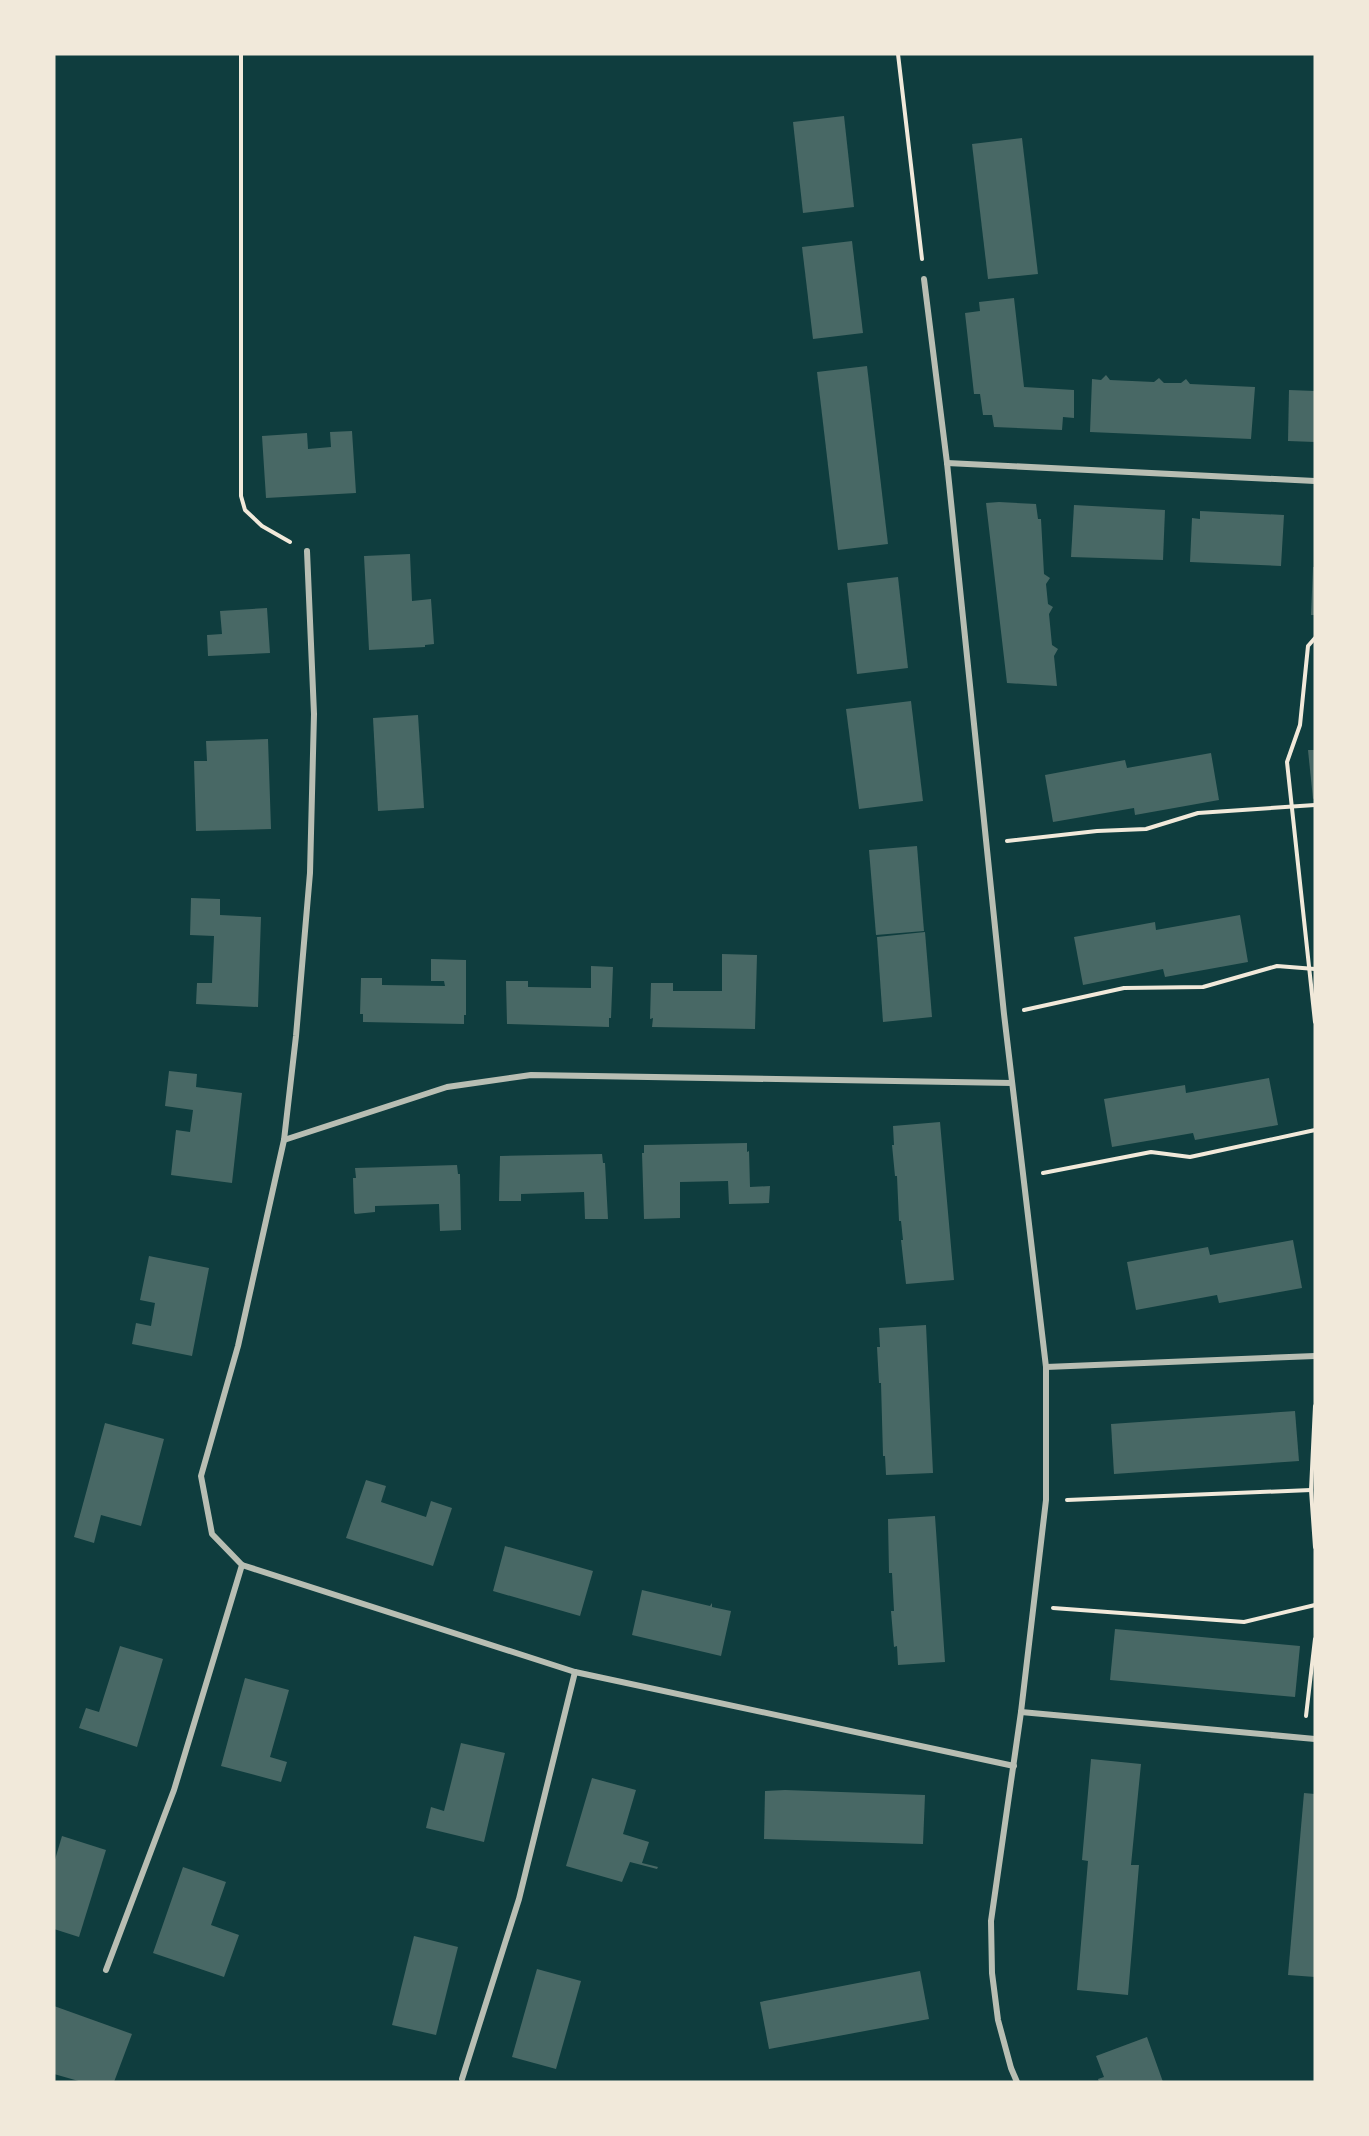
<svg xmlns="http://www.w3.org/2000/svg" width="1369" height="2136" viewBox="0 0 1369 2136" font-family="'IBM Plex Serif',serif">
<style>
.building{fill:#486865}
.lines{fill:none;stroke-linecap:round;stroke-linejoin:round}
.path{stroke:#f1e9da;stroke-width:4}
.minor{stroke:#b8beb3;stroke-width:6}
</style>
<rect width="100%" height="100%" fill="#0f3d3e"/>
<g class="building">
<polygon points="844,116 854,207 803,213 793,122"/>
<polygon points="1022,138 1038,274 988,279 972,144"/>
<polygon points="852,241 863,333 813,339 802,247"/>
<polygon points="1014,298 1024,387 1074,390 1074,418 1063,417 1062,430 994,427 992,415 983,415 980,394 974,394 965,313 980,311 979,302"/>
<polygon points="867,366 888,544 838,550 817,372"/>
<polygon points="1106,375 1110,380 1154,382 1159,378 1164,383 1181,383 1186,379 1190,384 1255,387 1251,439 1090,432 1092,379 1101,380"/>
<polygon points="1289,390 1315,391 1315,442 1288,441"/>
<polygon points="352,431 356,493 266,498 262,436 307,433 308,449 331,447 330,432"/>
<polygon points="999,502 1036,504 1038,519 1041,519 1044,574 1050,578 1046,584 1048,604 1053,607 1049,614 1052,645 1058,649 1054,656 1057,686 1007,683 986,503"/>
<polygon points="1074,505 1165,510 1163,560 1071,557"/>
<polygon points="1200,511 1284,515 1281,566 1190,562 1192,518 1200,519"/>
<polygon points="410,554 412,601 431,599 434,644 425,645 425,647 369,650 364,556"/>
<polygon points="1313,567 1315,567 1315,615 1311,615"/>
<polygon points="898,577 908,668 857,674 847,583"/>
<polygon points="267,608 270,653 208,656 207,635 222,634 220,611"/>
<polygon points="911,701 923,801 859,809 846,709"/>
<polygon points="418,715 424,808 378,811 373,718"/>
<polygon points="268,739 271,829 196,831 194,761 207,761 206,741"/>
<polygon points="1308,750 1315,750 1315,798 1313,799"/>
<polygon points="1211,753 1219,800 1135,815 1134,808 1053,822 1045,775 1125,760 1127,768"/>
<polygon points="917,846 924,931 876,935 869,850"/>
<polygon points="191,898 220,899 220,915 261,917 258,1007 196,1004 197,983 212,983 214,936 190,935"/>
<polygon points="1240,915 1248,962 1165,977 1163,969 1083,985 1074,937 1155,922 1156,930"/>
<polygon points="925,932 932,1017 883,1022 877,937"/>
<polygon points="722,954 757,955 755,1029 652,1027 653,1018 650,1019 651,983 673,983 673,991 722,991"/>
<polygon points="431,959 466,960 466,1015 464,1015 464,1024 363,1022 363,1014 360,1014 361,978 382,978 382,985 445,986 444,981 431,981"/>
<polygon points="591,966 613,967 611,1018 609,1018 609,1027 507,1024 506,981 528,981 528,987 591,988"/>
<polygon points="169,1071 197,1074 196,1087 242,1093 232,1183 171,1175 176,1130 190,1132 193,1110 165,1106"/>
<polygon points="1269,1078 1278,1125 1195,1140 1193,1133 1112,1147 1104,1099 1185,1085 1186,1093"/>
<polygon points="940,1122 954,1280 906,1284 901,1240 903,1240 901,1221 899,1221 897,1176 895,1176 892,1145 894,1145 893,1126"/>
<polygon points="747,1143 747,1152 749,1151 750,1187 770,1186 769,1203 729,1204 728,1181 680,1182 680,1218 644,1219 642,1153 644,1153 644,1145"/>
<polygon points="602,1154 603,1163 605,1163 608,1219 585,1219 584,1192 521,1194 521,1201 499,1201 500,1156"/>
<polygon points="457,1165 458,1174 460,1174 461,1230 440,1231 439,1204 375,1206 375,1212 355,1214 354,1212 353,1178 356,1178 355,1168"/>
<polygon points="1293,1240 1302,1288 1219,1303 1217,1295 1136,1310 1127,1262 1208,1247 1210,1255"/>
<polygon points="149,1256 209,1268 192,1356 132,1344 136,1323 151,1326 155,1303 140,1300"/>
<polygon points="926,1325 933,1473 886,1475 885,1456 883,1456 881,1383 879,1383 877,1347 880,1347 879,1328"/>
<polygon points="1295,1411 1299,1461 1114,1474 1111,1424"/>
<polygon points="105,1423 164,1439 141,1526 101,1515 94,1543 74,1537"/>
<polygon points="366,1480 386,1486 381,1502 426,1517 431,1501 452,1508 433,1566 346,1538"/>
<polygon points="935,1516 945,1662 898,1665 897,1646 894,1647 891,1611 894,1611 892,1573 889,1573 888,1519"/>
<polygon points="505,1546 593,1571 580,1616 493,1591"/>
<polygon points="642,1590 710,1606 712,1603 712,1607 731,1611 721,1656 632,1635"/>
<polygon points="1115,1629 1300,1646 1295,1697 1110,1680"/>
<polygon points="120,1646 163,1659 137,1747 79,1728 86,1708 99,1712"/>
<polygon points="245,1678 289,1690 270,1757 287,1762 281,1782 221,1766"/>
<polygon points="461,1743 505,1753 484,1842 426,1828 431,1807 444,1811"/>
<polygon points="1091,1759 1141,1764 1131,1865 1139,1865 1128,1995 1077,1990 1088,1861 1082,1860"/>
<polygon points="592,1778 636,1790 623,1834 649,1842 642,1863 658,1867 657,1869 630,1862 622,1882 566,1866"/>
<polygon points="785,1790 925,1795 923,1844 764,1839 765,1791"/>
<polygon points="1304,1793 1315,1794 1315,1977 1288,1975"/>
<polygon points="62,1836 106,1850 79,1937 54,1929 54,1863"/>
<polygon points="183,1867 226,1882 211,1925 239,1935 224,1977 153,1953"/>
<polygon points="414,1936 458,1947 436,2035 392,2025"/>
<polygon points="537,1969 581,1981 556,2069 512,2057"/>
<polygon points="920,1971 929,2019 769,2049 760,2002"/>
<polygon points="54,2006 132,2034 114,2082 82,2082 54,2074"/>
<polygon points="1147,2037 1163,2082 1099,2082 1098,2079 1104,2077 1096,2056"/>
</g>
<g class="lines">
<g class="path">
<polyline points="241,54 241,496 245,510 262,526 290,542"/>
<polyline points="898,54 922,259"/>
<polyline points="1315,638 1308,646 1300,725 1287,762 1315,1022"/>
<polyline points="1007,841 1097,831 1146,829 1198,813 1315,805"/>
<polyline points="1024,1010 1124,988 1203,987 1277,966 1315,969"/>
<polyline points="1043,1173 1151,1152 1190,1157 1315,1130"/>
<polyline points="1315,1406 1311,1490 1315,1547"/>
<polyline points="1067,1500 1311,1490"/>
<polyline points="1053,1608 1244,1622 1315,1605"/>
<polyline points="1306,1716 1315,1639"/>
</g>
<g class="minor">
<polyline points="924,279 947,463 1004,1014 1046,1367 1046,1500 1021,1712 991,1921 992,1973 998,2020 1011,2068 1017,2082"/>
<polyline points="947,463 1315,481"/>
<polyline points="284,1140 447,1087 531,1075 1012,1083"/>
<polyline points="1046,1367 1315,1356"/>
<polyline points="242,1565 575,1672 1014,1766"/>
<polyline points="1021,1712 1315,1739"/>
<polyline points="106,1970 174,1790 242,1565 212,1534 201,1476 238,1346 284,1140 296,1036 310,873 314,714 307,551"/>
<polyline points="462,2079 519,1899 575,1672"/>
</g>
</g>
<rect width="1369" height="2136" fill="none" stroke="#f1e9da" stroke-width="111"/>
</svg>
